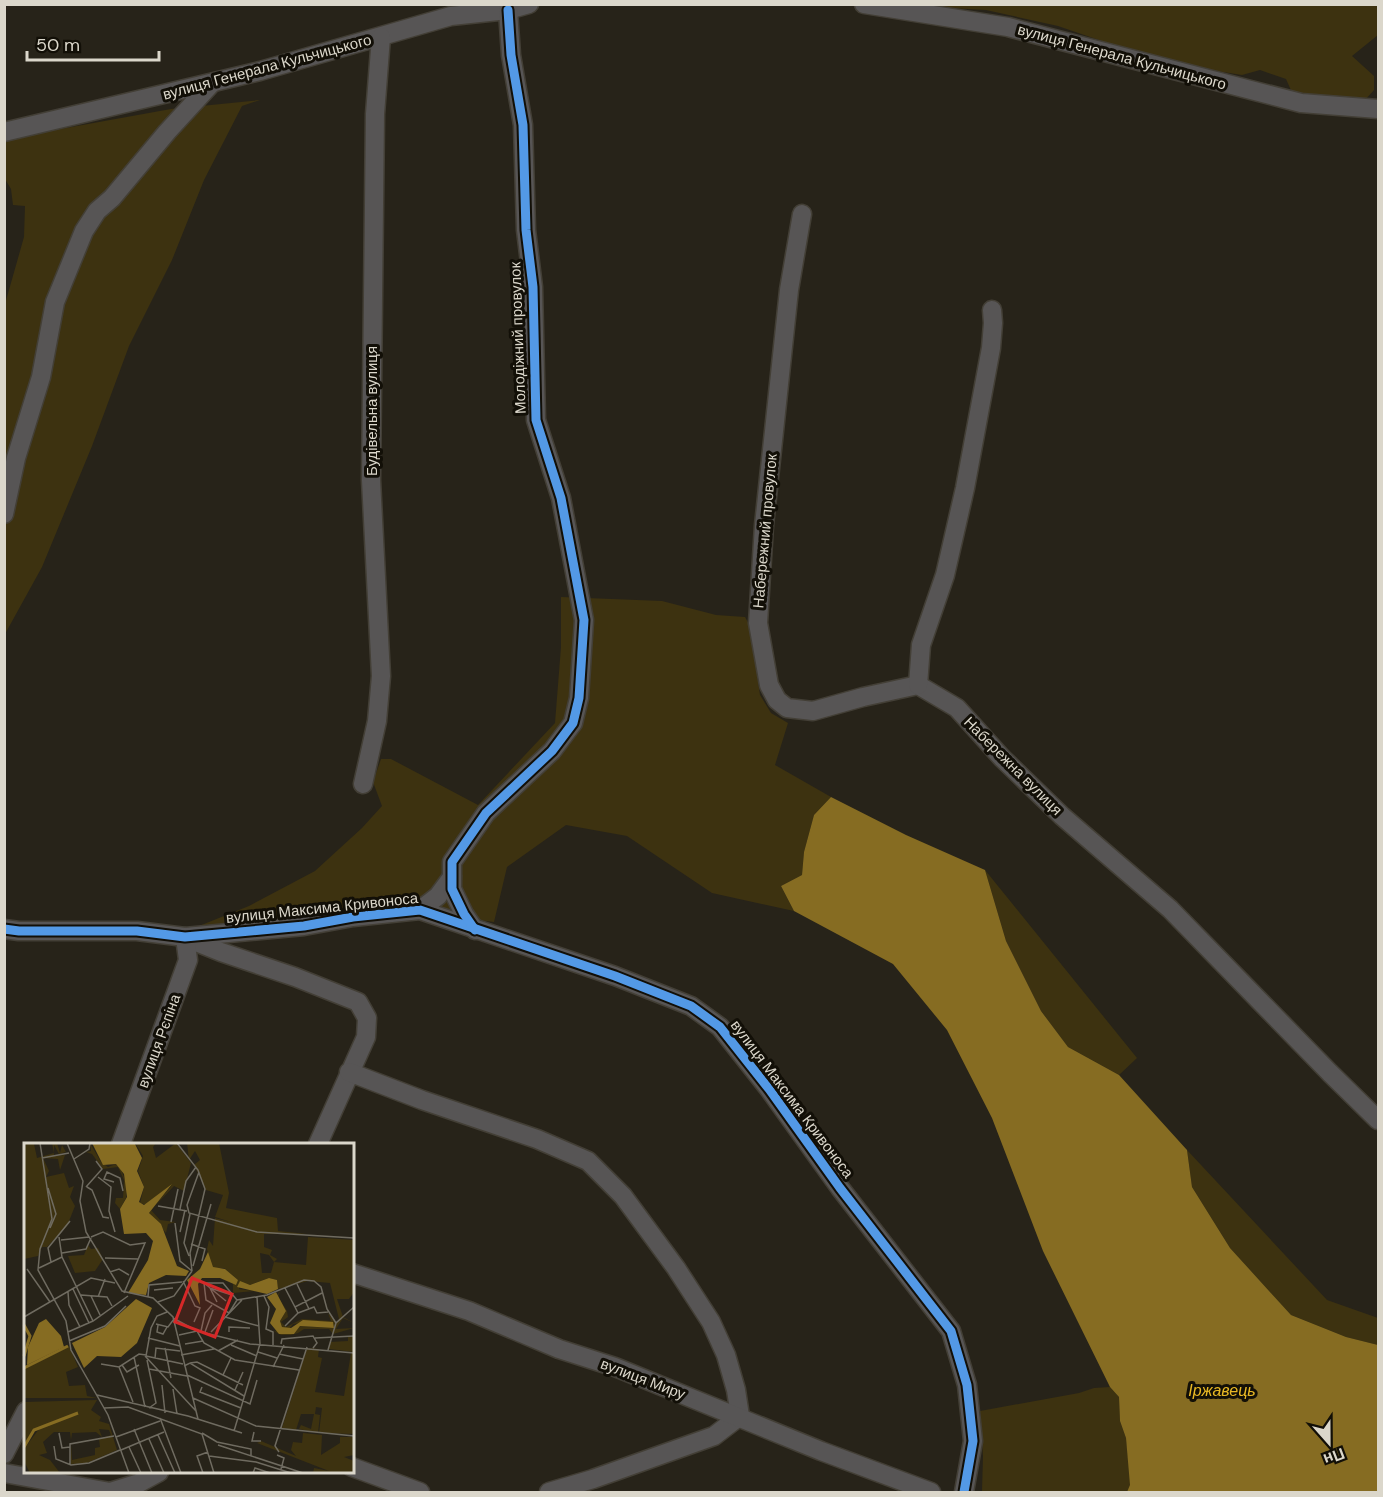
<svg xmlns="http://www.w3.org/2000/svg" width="1383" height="1497" viewBox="0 0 1383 1497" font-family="'DM Sans',sans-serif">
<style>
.green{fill:#3d3210}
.water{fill:#866c22}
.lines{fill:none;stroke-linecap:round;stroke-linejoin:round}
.minor-casing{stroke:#433f36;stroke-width:21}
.minor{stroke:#575555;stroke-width:18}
.cycleway-casing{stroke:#120f07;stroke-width:13}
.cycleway{stroke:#5399e6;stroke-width:9}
.labels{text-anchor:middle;stroke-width:6;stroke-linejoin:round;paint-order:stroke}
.street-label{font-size:15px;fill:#dbd7cb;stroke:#120f07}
.water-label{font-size:16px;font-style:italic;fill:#e8b824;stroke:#120f07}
.inset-river{fill:none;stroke:#866c22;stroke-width:3}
.inset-road{fill:none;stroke:#6f6b60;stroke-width:1.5}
.view{fill:#d62828;fill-opacity:0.15;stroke:#d62828;stroke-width:3}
.inset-edge{fill:none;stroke:#dbd7cb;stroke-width:3}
</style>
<rect width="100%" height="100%" fill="#272319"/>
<g class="green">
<polygon points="930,5 1378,5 1378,35 1352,56 1374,76 1374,90 1365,100 1294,97 1286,79 1260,70 1242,75 1166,63 1058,26 986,10 949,8"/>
<polygon points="260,100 242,106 204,180 172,260 129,346 92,446 42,567 5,634 5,304 24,237 25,206 13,205 11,189 5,179 5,139 171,109"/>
<polygon points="561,597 662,601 716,615 745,617 750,626 760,695 771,713 788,723 775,765 831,797 814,815 804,852 802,875 781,886 794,911 712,893 627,836 566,825 507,867 494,922 420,913 184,932 249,906 315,871 362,828 382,806 373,782 381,759 391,759 478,805 555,723 561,647"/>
<polygon points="985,870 1137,1058 1119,1075 1068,1047 1041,1011 1006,941"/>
<polygon points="1187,1150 1327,1300 1378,1318 1378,1345 1346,1337 1291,1315 1230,1248 1192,1187"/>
<polygon points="1110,1387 1119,1397 1120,1421 1126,1438 1131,1485 1127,1492 982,1492 983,1456 980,1411 1079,1393 1094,1388"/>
</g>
<polygon class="water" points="831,797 906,835 985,870 1006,941 1041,1011 1068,1047 1119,1075 1187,1150 1192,1187 1230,1248 1291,1315 1346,1337 1378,1345 1378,1492 1127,1492 1130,1485 1126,1438 1120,1421 1119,1397 1110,1387 1043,1251 992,1118 947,1030 893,964 794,911 781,886 802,875 804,852 814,815"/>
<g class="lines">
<g class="minor-casing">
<g id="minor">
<polyline points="864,4 1008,27 1301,103 1378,109"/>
<polyline points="4,132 260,71 451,16 508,10 529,4"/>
<polyline points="802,214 789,290 764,525 758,623 769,685 777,700 787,708 813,711 863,697 918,685"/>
<polyline points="4,514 16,458 41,377 55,302 84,231 97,211 112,198 167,132 212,83"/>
<polyline points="918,685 957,708 1002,758 1062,816 1170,909 1330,1073 1378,1120"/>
<polyline points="918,685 921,645 945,575 965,488 991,348 993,323 992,310"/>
<polyline points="363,784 377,721 381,676 371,480 375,114 381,37"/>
<polyline points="420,910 438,896 452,877"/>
<polyline points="4,929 19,931 137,931 185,937 304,926 353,917 420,910 615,976 691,1006 720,1027 769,1089 840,1188 951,1331 967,1385 973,1441 964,1492"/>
<polyline points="475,930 464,914 452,889 452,862 486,813 552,751 573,723 579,698 584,620 561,498 536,420 533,287 526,230 523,125 511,55 508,10"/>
<polyline points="186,938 221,952 295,977 358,1002 367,1018 366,1037 318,1144"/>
<polyline points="349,1072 422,1100 537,1139 588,1161 623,1196 676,1268 711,1322 726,1355 736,1390 740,1416 714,1436 593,1479 549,1492"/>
<polyline points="121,1144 188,960 185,937"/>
<polyline points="352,1273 469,1311 559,1349 615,1367 821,1451 931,1492"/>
<polyline points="4,1454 26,1411"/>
<polyline points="352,1467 420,1492"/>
<polyline points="4,1473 110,1492 139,1483 159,1472"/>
</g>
</g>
<use href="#minor" class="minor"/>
<g class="cycleway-casing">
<g id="cycleway">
<polyline points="4,929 19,931 137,931 185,937 304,926 353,917 420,910 615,976 691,1006 720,1027 769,1089 840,1188 951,1331 967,1385 973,1441 964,1492"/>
<polyline points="475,930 464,914 452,889 452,862 486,813 552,751 573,723 579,698 584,620 561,498 536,420 533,287 526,230 523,125 511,55 508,10"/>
</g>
</g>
<use href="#cycleway" class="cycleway"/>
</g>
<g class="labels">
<g class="street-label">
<text transform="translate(1122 57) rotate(15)" y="5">вулиця Генерала Кульчицького</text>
<text transform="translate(267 67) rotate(-15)" y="5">вулиця Генерала Кульчицького</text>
<text transform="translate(518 338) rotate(-92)" y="5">Молодіжний провулок</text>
<text transform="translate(372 411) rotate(-90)" y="5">Будівельна вулиця</text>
<text transform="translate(765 531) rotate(-85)" y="5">Набережний провулок</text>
<text transform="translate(1013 766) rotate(45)" y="5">Набережна вулиця</text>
<text transform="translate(322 908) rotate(-6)" y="5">вулиця Максима Кривоноса</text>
<text transform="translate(159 1041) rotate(-70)" y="5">вулиця Рєпіна</text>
<text transform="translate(792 1099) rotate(53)" y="5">вулиця Максима Кривоноса</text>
<text transform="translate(643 1379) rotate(21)" y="5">вулиця Миру</text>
</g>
<g class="water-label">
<text x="1222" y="1396">Іржавець</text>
</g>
</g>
<g transform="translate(24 1143)">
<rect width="330" height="330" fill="#272319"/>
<path d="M0 0 1 5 2 0 10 1 13 15 30 10 28 0H33L36 10 38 2 42 9 41 2 42 9 35 11 30 2V13L41 12 36 27 34 16 19 15 25 28 22 34 40 30 45 45 50 43 46 54 51 63 43 83 23 104H18L14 113 0 116ZM66 0 77 19 84 24 92 21 97 26 103 43 102 55 96 66 91 60 92 55H99L100 37 94 24 79 26 68 11 62 9 67 8ZM111 0H132L129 4 132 15 152 0 167 20 160 48 150 43 127 67 136 77 152 79 144 81 142 90 125 70 148 42 123 62 116 60 120 44 114 28 119 13ZM163 0H195L205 50 202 65 253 75 254 88 283 91H240V104L248 107 246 112 253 116 250 119 245 112 236 110 238 130H247L250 119 282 122 284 94 330 97V149L325 156H313L319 174 330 180 319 175 312 186 330 185 309 191 305 186H280L274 190 267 192H257L250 188 270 191 276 183 310 185 309 179 299 180 296 178 269 181 266 185H262L258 184 256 178 262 168 252 154 256 148 254 154 263 168 264 174 257 179 262 184 278 176 307 178 304 170 312 180 315 176 306 140 284 138 254 146 253 137 245 135 226 142 215 139V146L230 148 209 150V141L214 137 200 125H188L183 106 185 97 189 103 191 75 210 80 191 74 199 52 182 47 170 22 176 17 171 8 165 17ZM64 102 67 106 74 105 79 116 71 128 51 130 44 113 60 112ZM330 193V209L305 206 306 199 324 198V194ZM45 203 54 224 42 229 45 243 61 242 63 253 73 255H0V225ZM283 205 295 206 294 214 298 215 291 249 320 253 327 210H330V291L295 290 298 265 292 264 291 271 296 272 294 290 275 286 277 282 287 286 290 271H277L272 287 258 285ZM73 257 67 267 77 274 75 278 85 281 93 307 63 320 47 321V301L48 317 71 312V305L76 304 75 296 87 292 85 287 75 286 78 294 72 289 48 290 47 297 46 289H30L19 299 23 310 15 312 26 317 36 330H6L0 318V306L15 286 9 287 0 302V259ZM279 290 298 292 297 312 316 300V294H330V312L320 314 330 318V330H289L290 325 305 328 233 300 237 298 272 313 267 307 269 299 278 300Z" fill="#3d3210"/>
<path d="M68 0 111 1 118 15 113 28 120 44 115 59 120 62 148 41 125 70 137 81 153 123 165 128 162 133 142 132 125 140 122 152 104 150 124 117 129 98 122 90 100 91 96 66 103 54 100 31 92 21 79 22ZM184 109 189 124 201 126 214 137 212 142 196 135H178L174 141 176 162 163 137 176 126ZM245 135 253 137 254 146 243 151 213 144 216 138 226 142ZM252 149 262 168 256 178 258 184 267 185 279 177 309 179 310 185 276 183 270 191H255L246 180 252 166 243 154ZM112 156 128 165 113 200 97 214 73 213 60 225 48 200 81 184ZM22 176 37 193 40 204 3 222 4 204 15 180Z" fill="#866c22"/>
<path class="inset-river" d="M0 182 6 193 0 213M0 225 44 203M0 304 10 287 54 270"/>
<path class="inset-road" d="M16 0 28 76 16 106 14 127 42 178 47 207 84 272 105 330M43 0 59 38 56 58 62 89 98 148 129 155 149 174 174 276M153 0 174 27 181 46 166 110 168 128M18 15 45 10M50 16 65 6 66 0M175 29 163 62 165 70 233 89 330 95M74 34 87 44 85 68 91 89M90 39 80 36 83 29 96 35 99 48M62 44 78 26 72 18M63 44 68 47 79 74 85 75M24 45 32 71 26 85M134 63 163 68M156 66 162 38 172 24M147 79 154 46M151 80 156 118 168 128M156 89 161 67M35 94 38 114 69 178M67 94 79 89 106 102 121 100 100 150M37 97 65 94M167 101 181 106 178 118M38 110 62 106 67 95M165 113 160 100 166 71M81 115 114 116M27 119 24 105 46 78M169 123 187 61M15 125 38 114M3 126 26 159M86 129 95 126 105 132M159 138 171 163 176 165 170 179M180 140 182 157 205 170 213 157 243 152 280 137 290 138 297 144 303 166 312 180M180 140H199L213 157M180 140 202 158M273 141 285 166M261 145 271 164 298 150M49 146 65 180M130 147 149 145M44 149 45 162 56 184M57 152 83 154 88 163M67 153 76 172M240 153 245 164 242 186 249 189V202M74 154 81 136M124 154 125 142 158 139M134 159 150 153 168 128M193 159 186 145 208 152M271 164 274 170 290 164 293 170 304 169M0 174 67 135 91 140M201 174 235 183M149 175 173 188 226 201 330 210M132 181 144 184 150 176M134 182 133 189 139 191 143 184M261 183 274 170M177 188 181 170 188 162M44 189 69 178 104 153M181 189 189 167M187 189 218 157M205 189V184L226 185M155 192 173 188 180 200 211 217 275 227M124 195 156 203M291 195 330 193M45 198 81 183 102 163M161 201 179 198M257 201 258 196 289 193 293 200 289 205M207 202 233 213M141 205 147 235M304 207 312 180 330 164M194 208 214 197M234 209 253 215M255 211 279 216M157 212 190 206M121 213 172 268M122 213 127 185 133 173 143 169M122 213 159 221M110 214 121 264M131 215 132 205 156 208M123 217 132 260 125 265M166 220 173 219 219 242M77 221 95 224 115 211 122 212M98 222 103 229 115 222M160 223 166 220 220 253M95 224 109 259M249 224 260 202M125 226 163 233M163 232 226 261 233 237M199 232 207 215M138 242 141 270M178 244 176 249 217 265M149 246 153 271M211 247 219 229M73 252 164 273 218 290M169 255 232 283 330 293M80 265 104 264 178 291 190 330M136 275 157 330M110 286 128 330M210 288 236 201 233 154M230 289 228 298H237M35 290 38 305 46 304M178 290 193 299 227 306V313M134 292 151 330M92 294 136 278M125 296 140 330M194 302 279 330M30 303 32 316 47 322 65 320 96 307M105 304 117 330M97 307 140 289M255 309 251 303 283 204M253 312 260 315 257 326M185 313 232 319 267 330M46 321V301L90 293M179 330 173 313 184 309M229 330 231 325 246 330"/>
<path class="view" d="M168 135 208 151 191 194 151 179Z"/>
<rect width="330" height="330" class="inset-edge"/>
</g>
<rect width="1383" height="1497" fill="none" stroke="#dbd7cb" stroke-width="12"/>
<g transform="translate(1329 1443) rotate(159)" stroke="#120f07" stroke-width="4.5" paint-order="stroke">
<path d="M0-4.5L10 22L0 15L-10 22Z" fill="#dbd7cb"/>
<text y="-9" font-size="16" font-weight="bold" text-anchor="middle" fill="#dbd7cb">Пн</text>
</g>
<path d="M27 51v9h132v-9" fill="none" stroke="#dbd7cb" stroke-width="3"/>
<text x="36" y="51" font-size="18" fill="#dbd7cb" stroke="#120f07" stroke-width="4.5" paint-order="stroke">50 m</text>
</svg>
